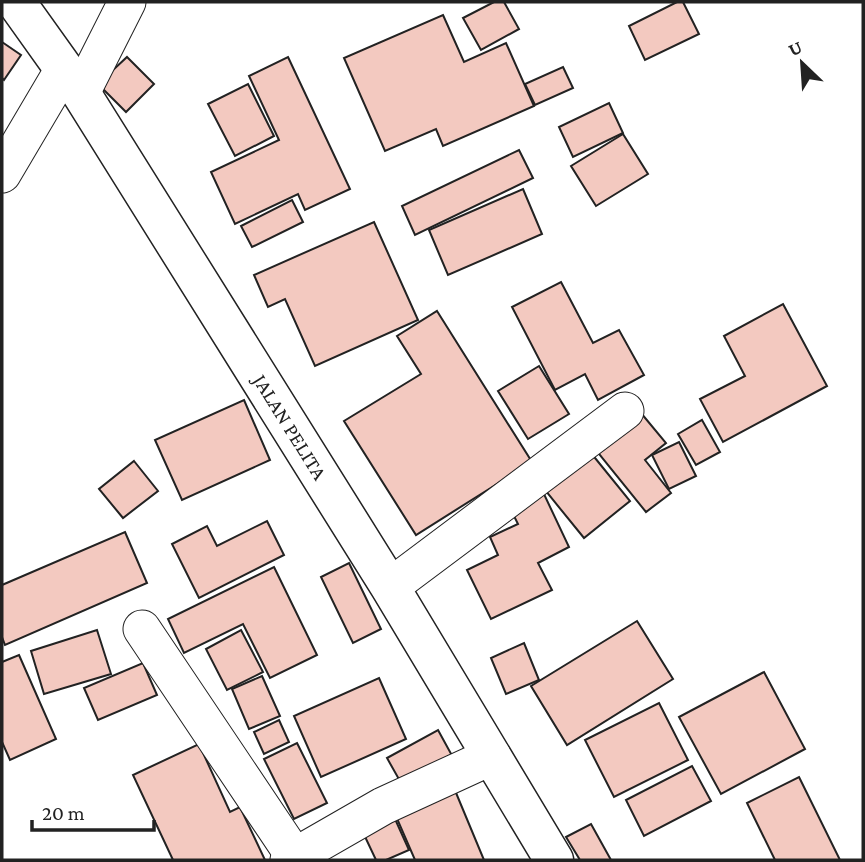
<svg xmlns="http://www.w3.org/2000/svg" width="865" height="862" viewBox="0 0 865 862" font-family="'Crimson Pro',serif">
<style>
.building{fill:#f3c9c0;stroke:#222;stroke-width:2}
.lines{fill:none;stroke-linecap:round;stroke-linejoin:round}
.minor-casing{stroke:#222;stroke-width:39}
.tertiary-casing{stroke:#222;stroke-width:41}
.minor{stroke:#fff;stroke-width:37}
.tertiary{stroke:#fff;stroke-width:38}
.labels{text-anchor:middle;stroke-width:5;stroke-linejoin:round;paint-order:stroke}
.street-label{font-size:21px;fill:#222;stroke:#fff}
</style>
<rect width="100%" height="100%" fill="#fff"/>
<g class="building">
<polygon points="494,2 504,2 519,29 481,50 463,18"/>
<polygon points="677,2 683,2 699,34 645,60 629,26"/>
<polygon points="443,15 464,62 506,43 534,106 443,146 436,129 385,151 344,58"/>
<polygon points="2,42 21,55 4,80 2,78"/>
<polygon points="127,57 154,84 126,112 98,84"/>
<polygon points="288,57 350,189 305,210 298,194 235,224 211,172 279,140 249,76"/>
<polygon points="563,67 573,88 535,105 525,84"/>
<polygon points="248,84 274,136 235,156 208,104"/>
<polygon points="609,103 623,133 573,157 559,127"/>
<polygon points="623,134 648,174 596,206 571,166"/>
<polygon points="519,150 533,178 415,235 402,206"/>
<polygon points="523,189 542,234 448,275 429,230"/>
<polygon points="292,200 303,222 252,247 241,226"/>
<polygon points="374,222 418,320 315,366 285,299 268,307 254,275"/>
<polygon points="561,282 593,343 619,330 644,375 598,400 585,374 555,390 512,307"/>
<polygon points="783,304 827,386 723,442 700,399 745,376 724,336"/>
<polygon points="437,311 532,462 416,535 344,421 421,374 397,336"/>
<polygon points="539,366 569,414 528,439 498,391"/>
<polygon points="244,400 270,460 182,500 155,440"/>
<polygon points="641,413 666,443 645,460 671,493 646,512 595,449"/>
<polygon points="702,420 720,452 696,465 678,434"/>
<polygon points="679,442 696,476 669,489 652,455"/>
<polygon points="591,453 630,501 584,538 545,490"/>
<polygon points="134,461 158,491 123,518 99,489"/>
<polygon points="543,492 569,547 538,563 552,590 491,619 467,570 498,555 490,537 518,524 510,508"/>
<polygon points="267,521 284,555 199,598 172,544 207,526 217,546"/>
<polygon points="125,532 147,583 5,645 2,637 2,585"/>
<polygon points="349,563 381,629 353,643 321,577"/>
<polygon points="274,567 317,655 270,678 243,624 184,653 168,619"/>
<polygon points="637,621 673,679 567,745 531,686"/>
<polygon points="97,630 111,674 44,694 31,651"/>
<polygon points="241,630 263,672 227,690 206,649"/>
<polygon points="524,643 539,680 506,694 491,658"/>
<polygon points="19,655 56,739 10,760 2,742 2,662"/>
<polygon points="143,663 157,695 98,720 84,688"/>
<polygon points="764,672 805,749 721,794 679,717"/>
<polygon points="262,676 280,716 249,729 232,689"/>
<polygon points="379,678 406,739 321,777 294,716"/>
<polygon points="659,703 688,760 614,797 585,740"/>
<polygon points="279,720 289,742 264,754 254,732"/>
<polygon points="438,730 455,761 405,790 387,758"/>
<polygon points="297,743 327,803 294,819 264,759"/>
<polygon points="199,744 230,812 240,807 265,860 173,860 133,775"/>
<polygon points="692,766 711,801 644,836 626,800"/>
<polygon points="799,777 840,860 775,860 747,803"/>
<polygon points="454,788 484,860 415,860 395,814"/>
<polygon points="391,810 409,850 386,860 376,860 359,824"/>
<polygon points="591,824 611,860 580,860 566,837"/>
</g>
<g class="lines">
<g class="minor-casing">
<g id="minor">
<polyline points="81,93 127,2"/>
<polyline points="2,174 64,69"/>
<polyline points="390,587 625,411"/>
<polyline points="142,629 297,860"/>
<polyline points="289,860 383,806 492,756"/>
</g>
</g>
<g class="tertiary-casing">
<polyline id="tertiary" points="16,2 81,93 390,587 554,860"/>
</g>
<use href="#minor" class="minor"/>
<use href="#tertiary" class="tertiary"/>
</g>
<g class="labels">
<g class="street-label">
<text transform="translate(290 427) rotate(58)" y="7">JALAN PELITA</text>
</g>
</g>
<rect width="865" height="862" fill="none" stroke="#222222" stroke-width="7"/>
<g transform="translate(802 63) rotate(335)" stroke="#ffffff" stroke-width="5" paint-order="stroke">
<path d="M0-5L12 26L0 18L-12 26Z" fill="#222222"/>
<text y="-10" font-size="19" font-weight="bold" text-anchor="middle" fill="#222222">U</text>
</g>
<path d="M32 820v10h122v-10" fill="none" stroke="#222222" stroke-width="3.5"/>
<text x="42" y="820" font-size="21" fill="#222222" stroke="#ffffff" stroke-width="5" paint-order="stroke">20 m</text>
</svg>
